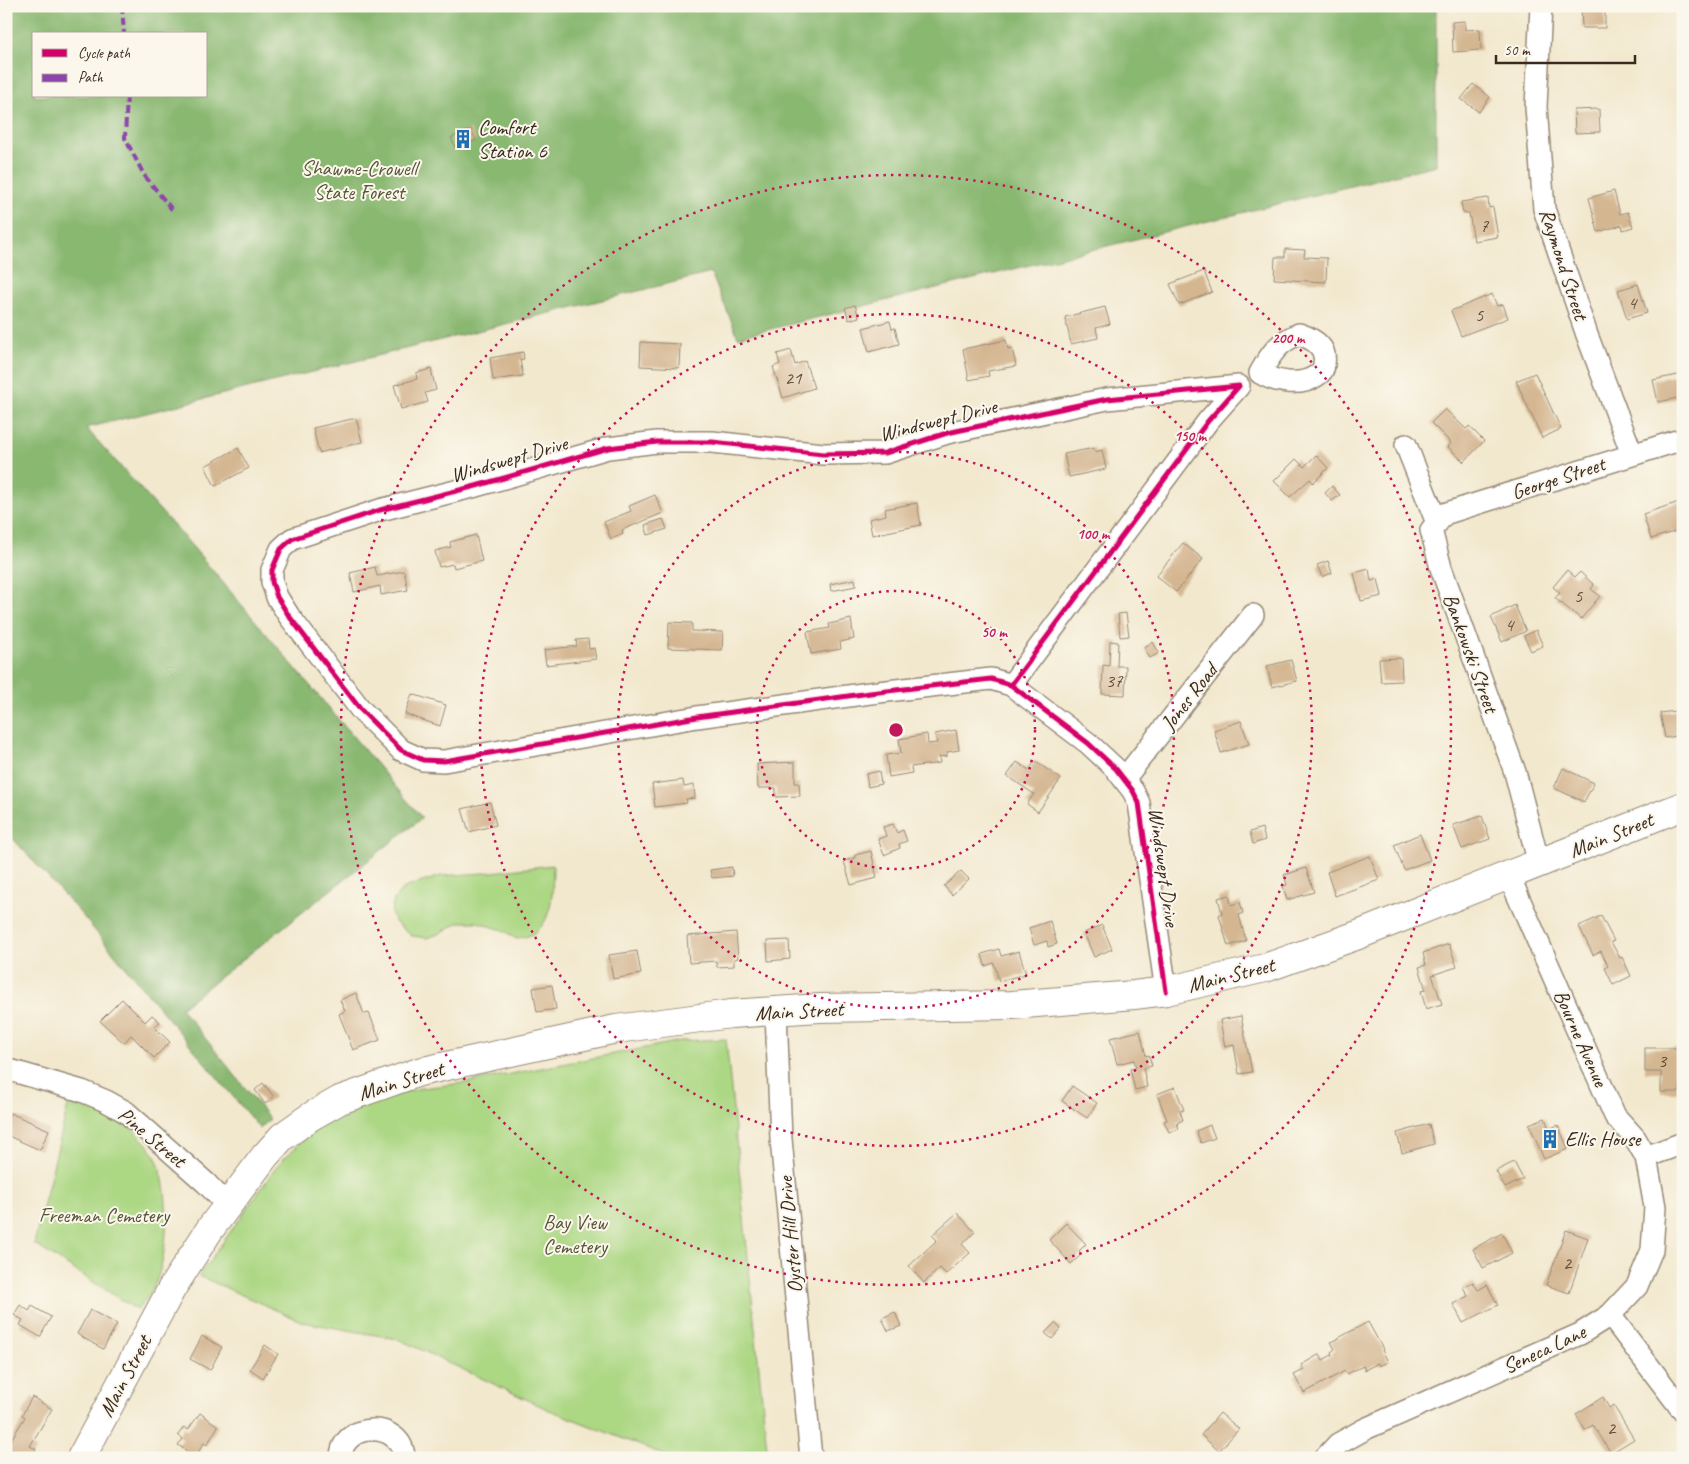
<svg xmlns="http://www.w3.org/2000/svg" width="1689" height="1464" viewBox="0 0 1689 1464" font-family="Caveat,sans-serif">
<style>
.green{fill:#acd783;stroke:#748050}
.forest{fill:#89b871;stroke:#627148;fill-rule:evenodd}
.building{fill:#d4b691}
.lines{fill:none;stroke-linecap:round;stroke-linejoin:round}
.street-casing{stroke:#968976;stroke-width:24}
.secondary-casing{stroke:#968976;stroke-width:30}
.street{stroke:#fff;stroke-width:21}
.secondary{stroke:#fff;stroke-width:28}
.quiet{stroke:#8e44ad;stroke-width:4;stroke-dasharray:8 4;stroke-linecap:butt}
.cycleway-casing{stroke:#fbf7ec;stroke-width:8}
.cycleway{stroke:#d6006c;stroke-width:5}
.ring{fill:none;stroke:#c2185b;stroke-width:2.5;stroke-dasharray:2.5 5}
.labels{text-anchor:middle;stroke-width:4;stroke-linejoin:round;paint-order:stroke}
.number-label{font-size:19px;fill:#614d3b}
.poi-label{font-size:21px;fill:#3b2a1e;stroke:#fbf7ec;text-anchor:start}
.park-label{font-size:21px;fill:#575537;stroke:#fbf7ec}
.street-label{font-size:21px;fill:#3b2a1e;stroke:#fbf7ec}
.centre{fill:#c2185b;stroke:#fbf7ec;stroke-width:2.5}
.ring-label{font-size:15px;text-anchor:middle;font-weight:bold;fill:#c2185b;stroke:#fbf7ec;stroke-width:4;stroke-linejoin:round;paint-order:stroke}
</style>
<rect width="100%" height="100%" fill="#fbf7ec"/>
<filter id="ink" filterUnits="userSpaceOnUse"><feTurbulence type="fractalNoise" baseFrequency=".02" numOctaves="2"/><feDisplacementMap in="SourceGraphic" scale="10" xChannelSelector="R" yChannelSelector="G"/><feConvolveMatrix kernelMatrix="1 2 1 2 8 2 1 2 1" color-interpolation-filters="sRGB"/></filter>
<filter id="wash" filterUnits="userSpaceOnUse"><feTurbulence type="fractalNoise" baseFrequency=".0096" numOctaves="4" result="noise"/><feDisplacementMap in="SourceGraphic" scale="20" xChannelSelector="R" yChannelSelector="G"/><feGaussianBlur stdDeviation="1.12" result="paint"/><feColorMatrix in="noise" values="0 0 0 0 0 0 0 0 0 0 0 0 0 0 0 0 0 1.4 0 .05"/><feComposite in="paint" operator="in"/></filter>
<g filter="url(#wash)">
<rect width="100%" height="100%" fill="#f2e8ce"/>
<g class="green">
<path d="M553 865C552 888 555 922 531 935 527 937 520 937 516 939L505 931 478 922H459L439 934 427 938 412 936 396 923 391 913 394 899 404 888 441 876 484 873Z"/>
<polygon points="726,1039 767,1449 761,1458 672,1458 547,1409 398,1339 303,1322 199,1276 280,1162 322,1123 378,1098 421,1088 464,1083 681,1041"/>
<path d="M69 1102C91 1109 117 1115 135 1132 142 1139 152 1148 156 1158 171 1190 169 1249 156 1282 152 1292 145 1301 137 1310L34 1244Z"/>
</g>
<path class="forest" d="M6 6H1436V165L738 337 711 273 86 428 192 546 422 818 181 1008 270 1119 260 1129 82 915 6 831ZM34 34H206V96H34Z"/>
<g id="blocks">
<g class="building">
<polygon points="1581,6 1605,6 1605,28 1582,28"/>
<polygon points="1465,21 1465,30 1480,29 1481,50 1453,52 1452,22"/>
<polygon points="1473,84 1490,97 1479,112 1461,99"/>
<polygon points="1599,109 1600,132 1575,133 1574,110"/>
<polygon points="471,129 476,140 456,149 451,138"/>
<polygon points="1614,191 1620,214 1628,212 1633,227 1623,230 1622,225 1598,232 1589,198"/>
<polygon points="1488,198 1489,208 1493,207 1498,237 1474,241 1469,213 1463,213 1461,202"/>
<polygon points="1285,249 1305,250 1304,257 1327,258 1326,282 1274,279 1275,257 1285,257"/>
<polygon points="1204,271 1212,292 1179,305 1170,284"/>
<polygon points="1638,284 1647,313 1627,319 1618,290"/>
<polygon points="1492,294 1497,306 1503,304 1508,318 1461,336 1451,311"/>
<polygon points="855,305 859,317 849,320 845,308"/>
<polygon points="1105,307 1110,324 1096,328 1098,338 1071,344 1065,317"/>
<polygon points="890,321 892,329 895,328 899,344 869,352 863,328"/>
<polygon points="1006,340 1008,349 1012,348 1016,366 988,371 989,376 969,380 963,349"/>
<polygon points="641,342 680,344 679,368 640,366"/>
<polygon points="791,350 795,365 805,361 814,388 783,398 773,367 780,364 777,354"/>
<polygon points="523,352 524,359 520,360 523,376 493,380 490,358"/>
<polygon points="431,369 436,390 425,393 428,402 401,409 394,385 417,379 416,373"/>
<polygon points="1535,373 1561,429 1542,438 1516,381"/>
<polygon points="1683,374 1683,397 1658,402 1653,380"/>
<polygon points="1445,409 1466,429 1469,426 1484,441 1464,462 1448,447 1451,443 1431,423"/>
<polygon points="356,418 362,442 319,453 313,428"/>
<polygon points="238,448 249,468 215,486 205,466"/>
<polygon points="1094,448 1095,452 1102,450 1106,469 1069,477 1064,454"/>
<polygon points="1316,455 1328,468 1313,483 1310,479 1290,497 1274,481 1296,459 1304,467"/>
<polygon points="1332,486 1340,495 1332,501 1325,493"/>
<polygon points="655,495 663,513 622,530 623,534 611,539 604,522 631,511 629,506"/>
<polygon points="1679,502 1683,514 1683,529 1651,539 1643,514"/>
<polygon points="917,503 921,525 872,535 869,519 886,515 885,509"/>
<polygon points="663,519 667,529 648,535 645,525"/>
<polygon points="476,535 482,561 454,568 453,564 439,567 435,551 451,547 450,542"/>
<polygon points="1183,543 1203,559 1176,592 1156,576"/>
<polygon points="1328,561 1332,573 1322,577 1317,565"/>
<polygon points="375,567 377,576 404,571 408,590 381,595 380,586 354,592 350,573"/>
<polygon points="1369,569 1371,581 1378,579 1382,596 1361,601 1354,573"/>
<polygon points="1567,570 1575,577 1580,572 1594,585 1591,589 1600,596 1581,619 1555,598 1560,593 1553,587"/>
<polygon points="855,579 856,586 831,591 830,584"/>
<polygon points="1515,605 1526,631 1502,642 1491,617"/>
<polygon points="1126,613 1129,636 1120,637 1118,614"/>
<polygon points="851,619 854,639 840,642 841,649 811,654 807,632 830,628 829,624"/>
<polygon points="669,622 692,623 692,631 723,632 722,650 668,648"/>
<polygon points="1536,630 1543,646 1531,651 1524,636"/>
<polygon points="588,639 589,649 594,648 596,659 546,665 544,650 577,646 576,640"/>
<polygon points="1110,641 1118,642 1117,666 1126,666 1125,695 1102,694 1103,665 1109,666"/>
<polygon points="1153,642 1159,653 1150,658 1144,647"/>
<polygon points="1401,658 1402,681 1381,682 1379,659"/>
<polygon points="1291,660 1297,681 1272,687 1267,666"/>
<polygon points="412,694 446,705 440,726 405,714"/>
<polygon points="1683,710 1683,735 1665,738 1660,713"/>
<polygon points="1241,721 1249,744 1221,753 1214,730"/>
<polygon points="956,730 959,750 947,752 947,756 939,757 940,763 911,767 912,773 889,777 886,755 901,753 899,739 927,734 928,744 937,743 935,734"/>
<polygon points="1035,761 1061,779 1038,812 1027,804 1034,794 1007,776 1017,762 1029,770"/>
<polygon points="795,762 795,783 799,783 800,796 776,797 776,788 758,788 757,764"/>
<polygon points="1563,768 1594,783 1584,802 1554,788"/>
<polygon points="879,771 881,784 868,787 866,774"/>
<polygon points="683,780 684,787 694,785 695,798 686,799 687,803 655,807 652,784"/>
<polygon points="490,802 496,825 469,832 462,809"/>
<polygon points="1482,816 1490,839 1462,849 1453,825"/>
<polygon points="893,824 897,833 903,830 907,841 899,844 900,848 884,855 878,839 886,836 883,827"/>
<polygon points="1262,828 1265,840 1253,844 1250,832"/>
<polygon points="1420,834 1430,860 1404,870 1394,845"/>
<polygon points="871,851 877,878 851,885 844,861 855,858 855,855"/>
<polygon points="1370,856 1379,880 1335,896 1327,872"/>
<polygon points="732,867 733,876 712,878 710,870"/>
<polygon points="1306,868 1314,892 1287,900 1283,886 1287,885 1284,875"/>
<polygon points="961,871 969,879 952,895 944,886"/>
<polygon points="1229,895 1231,905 1240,902 1243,913 1239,915 1246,941 1228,946 1219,915 1222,913 1218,898"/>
<polygon points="1601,916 1614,941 1611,942 1620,958 1622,957 1631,976 1613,985 1605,968 1608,966 1601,951 1593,955 1579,926"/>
<polygon points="1050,921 1057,944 1048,947 1047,941 1034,945 1029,928"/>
<polygon points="1102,925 1112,949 1094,957 1084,933"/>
<polygon points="736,932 738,958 734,959 734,966 717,967 716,961 689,963 687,936"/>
<polygon points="789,940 790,959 768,961 767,941"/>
<polygon points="1449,944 1457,967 1432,975 1442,1004 1426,1009 1421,991 1426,990 1419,967 1426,965 1423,953"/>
<polygon points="999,949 1001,956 1019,951 1026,974 999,981 994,963 985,966 982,954"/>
<polygon points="637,951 641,974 613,979 609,955"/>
<polygon points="552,985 556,1009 537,1012 533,988"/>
<polygon points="356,993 364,1014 369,1013 380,1040 353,1050 339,1014 345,1011 340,1000"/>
<polygon points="122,999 145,1022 152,1015 160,1022 154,1027 170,1042 154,1058 131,1035 124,1043 100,1021"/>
<polygon points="1241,1016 1252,1072 1239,1074 1234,1045 1225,1047 1220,1020"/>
<polygon points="1140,1031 1146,1056 1149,1055 1152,1066 1143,1068 1147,1087 1135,1090 1130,1069 1136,1068 1134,1060 1117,1064 1110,1038"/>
<polygon points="1645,1048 1680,1048 1680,1092 1661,1092 1661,1072 1645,1072"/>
<polygon points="263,1083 274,1097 265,1104 255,1090"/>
<polygon points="1072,1086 1097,1103 1087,1118 1062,1101"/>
<polygon points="1175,1087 1184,1110 1180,1111 1183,1120 1177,1123 1179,1129 1169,1132 1164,1121 1167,1120 1157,1094"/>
<polygon points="10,1113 49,1130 40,1150 6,1135 6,1122"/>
<polygon points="1545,1118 1549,1129 1558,1125 1568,1149 1544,1159 1529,1124"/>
<polygon points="1429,1124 1434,1144 1402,1153 1397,1133"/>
<polygon points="1210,1125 1215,1138 1201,1143 1196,1131"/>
<polygon points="1514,1162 1523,1179 1505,1188 1496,1171"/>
<polygon points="957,1213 975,1232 962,1244 970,1253 946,1274 940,1268 924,1283 909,1266 937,1240 932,1235"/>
<polygon points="1066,1223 1086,1244 1079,1251 1082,1254 1071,1264 1049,1240"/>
<polygon points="1566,1230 1588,1238 1569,1293 1546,1285"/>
<polygon points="1502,1233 1512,1253 1483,1268 1473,1249"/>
<polygon points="1473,1282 1478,1290 1487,1285 1498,1305 1463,1323 1453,1304 1468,1296 1463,1287"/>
<polygon points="20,1305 29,1311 32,1306 51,1317 40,1337 20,1325 23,1320 14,1315"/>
<polygon points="90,1310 117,1324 103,1349 77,1334"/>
<polygon points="895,1312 901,1326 888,1331 882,1318"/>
<polygon points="1368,1322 1383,1349 1382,1350 1388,1362 1379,1366 1378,1363 1365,1370 1363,1366 1347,1374 1345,1371 1304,1393 1294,1375 1304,1370 1301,1365 1320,1354 1323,1360 1332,1355 1331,1352 1335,1349 1331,1342"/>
<polygon points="1055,1323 1061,1329 1052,1339 1045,1333"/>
<polygon points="202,1336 222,1347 210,1370 190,1359"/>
<polygon points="265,1345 278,1354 263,1378 250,1369"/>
<polygon points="32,1397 52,1409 30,1446 36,1449 30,1458 12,1458 6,1454 6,1448 25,1417 22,1415"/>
<polygon points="1603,1397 1609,1408 1613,1405 1634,1439 1611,1453 1593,1425 1585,1430 1576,1414"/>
<polygon points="200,1413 218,1426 207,1445 204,1443 199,1451 204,1458 193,1458 187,1451 178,1445 183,1439 178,1435 184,1427 188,1430"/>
<polygon points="1220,1413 1239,1429 1219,1451 1201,1435"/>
<polygon points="215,1452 218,1458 204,1458"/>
</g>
</g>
</g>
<g filter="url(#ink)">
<use href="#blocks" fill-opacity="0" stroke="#968976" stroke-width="1"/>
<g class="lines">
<g class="street-casing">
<g id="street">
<polyline points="1541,6 1536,107 1544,209 1587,335 1632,454"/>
<path d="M1299 334C1314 339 1327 347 1324 364 1324 369 1321 373 1316 376 1300 387 1275 382 1260 373 1271 354 1278 342 1299 334Z"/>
<polyline points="1406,445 1437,523 1431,530 1441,568 1515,772 1539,864"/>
<polyline points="1437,523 1444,514 1683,439"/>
<polyline points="1011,685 1208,421 1239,386 1107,399 947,433 885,453 823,454 712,442 657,442 608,448 476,486 380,510 292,539 281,549 272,570 272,582 277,597 289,616 361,710 401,750 423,760 444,761 697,717 870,693 991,679 1011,685 1088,743 1116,769 1133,791 1139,803 1166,991"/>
<polyline points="1124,779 1253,615"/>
<polyline points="1509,876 1615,1116 1635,1138 1646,1157 1683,1143"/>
<polyline points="776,1012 781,1139 811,1458"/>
<polyline points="6,1069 82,1091 106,1101 126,1112 206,1183 228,1206"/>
<polyline points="1610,1315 1683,1411"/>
<path d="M341 1458C341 1421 403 1420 404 1458"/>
<polyline points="1325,1458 1338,1444 1365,1429 1580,1334 1610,1315 1637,1286 1652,1250 1655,1207 1646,1157"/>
</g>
</g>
<g class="secondary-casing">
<polyline id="secondary" points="81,1458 172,1288 210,1229 265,1156 282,1137 310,1117 340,1100 419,1072 616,1029 731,1014 819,1008 1012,1005 1134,995 1166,991 1265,968 1358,935 1683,806"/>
</g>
<use href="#street" class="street"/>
<use href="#secondary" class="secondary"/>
<g class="quiet">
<polyline points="122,6 124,34"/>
<polyline points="127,96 125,138 144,175 174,212"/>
</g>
<g class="cycleway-casing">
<polyline id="cycleway" points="1011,685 1208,421 1239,386 1107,399 947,433 885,453 823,454 712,442 657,442 608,448 476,486 380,510 292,539 281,549 272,570 272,582 277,597 289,616 361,710 401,750 423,760 444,761 697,717 870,693 991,679 1011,685 1088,743 1116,769 1133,791 1139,803 1166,991"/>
</g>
<use href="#cycleway" class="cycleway"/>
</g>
</g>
<g class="ring">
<circle cx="896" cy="730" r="139"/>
<circle cx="896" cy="730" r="278"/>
<circle cx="896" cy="730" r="416"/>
<circle cx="896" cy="730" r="555"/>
</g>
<defs>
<g id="building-bare" transform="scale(1.5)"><path d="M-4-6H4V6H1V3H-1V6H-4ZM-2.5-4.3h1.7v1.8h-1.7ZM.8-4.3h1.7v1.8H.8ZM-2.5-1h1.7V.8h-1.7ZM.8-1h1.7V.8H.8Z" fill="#1f6fb2" stroke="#fbf7ec" stroke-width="2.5" paint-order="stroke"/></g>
</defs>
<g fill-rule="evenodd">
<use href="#building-bare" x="463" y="139"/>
<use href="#building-bare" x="1550" y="1139"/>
</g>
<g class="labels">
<g class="number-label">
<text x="1484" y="232">7</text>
<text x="1632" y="309">4</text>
<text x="1479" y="321">5</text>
<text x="793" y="384">21</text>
<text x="1578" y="602">5</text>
<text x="1509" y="631">4</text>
<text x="1114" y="687">37</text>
<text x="1662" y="1067">3</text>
<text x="1567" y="1269">2</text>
<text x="1611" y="1434">2</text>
</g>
<g class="poi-label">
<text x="478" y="134">Comfort<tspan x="478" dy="24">Station 6</tspan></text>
<text x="1565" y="1146">Ellis House</text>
</g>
<g class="park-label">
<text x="359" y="175">Shawme-Crowell<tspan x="359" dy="24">State Forest</tspan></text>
<text x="104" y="1222">Freeman Cemetery</text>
<text x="575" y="1229">Bay View<tspan x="575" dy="24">Cemetery</tspan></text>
</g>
<g class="street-label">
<text transform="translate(1564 264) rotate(72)" y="7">Raymond Street</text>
<text transform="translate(938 420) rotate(-14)" y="7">Windswept Drive</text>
<text transform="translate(509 459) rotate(-16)" y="7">Windswept Drive</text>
<text transform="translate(1558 478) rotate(-18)" y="7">George Street</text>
<text transform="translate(1471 653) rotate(70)" y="7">Bankowski Street</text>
<text transform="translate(1189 697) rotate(-52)" y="7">Jones Road</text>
<text transform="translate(1611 835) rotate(-22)" y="7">Main Street</text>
<text transform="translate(1164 867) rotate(82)" y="7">Windswept Drive</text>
<text transform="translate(1231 975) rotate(-14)" y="7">Main Street</text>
<text transform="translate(799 1011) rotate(-3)" y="7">Main Street</text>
<text transform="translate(1581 1038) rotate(66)" y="7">Bourne Avenue</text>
<text transform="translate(401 1081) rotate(-17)" y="7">Main Street</text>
<text transform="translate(152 1137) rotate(40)" y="7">Pine Street</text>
<text transform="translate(790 1235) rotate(-95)" y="7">Oyster Hill Drive</text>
<text transform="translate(1544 1349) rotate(-25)" y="7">Seneca Lane</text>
<text transform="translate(125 1376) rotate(-62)" y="7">Main Street</text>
</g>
</g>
<circle cx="896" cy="730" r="8" class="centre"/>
<g class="ring-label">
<text x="1288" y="343">200 m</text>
<text x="1190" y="441">150 m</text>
<text x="1093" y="539">100 m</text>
<text x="994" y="637">50 m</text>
</g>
<rect width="1689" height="1464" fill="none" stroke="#fbf7ec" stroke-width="25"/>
<rect x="32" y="32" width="175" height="65" fill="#fbf7ec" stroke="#aea59a"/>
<rect x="42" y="49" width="25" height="8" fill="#d6006c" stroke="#aea59a"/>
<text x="78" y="58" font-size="15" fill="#3b2a1e">Cycle path</text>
<rect x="42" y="74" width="25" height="8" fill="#8e44ad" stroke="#aea59a"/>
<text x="78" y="82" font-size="15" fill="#3b2a1e">Path</text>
<path d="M1496 55v8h139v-8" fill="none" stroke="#3b2a1e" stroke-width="2.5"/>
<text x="1504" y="55" font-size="15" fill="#3b2a1e" stroke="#fbf7ec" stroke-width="4" paint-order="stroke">50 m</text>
</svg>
